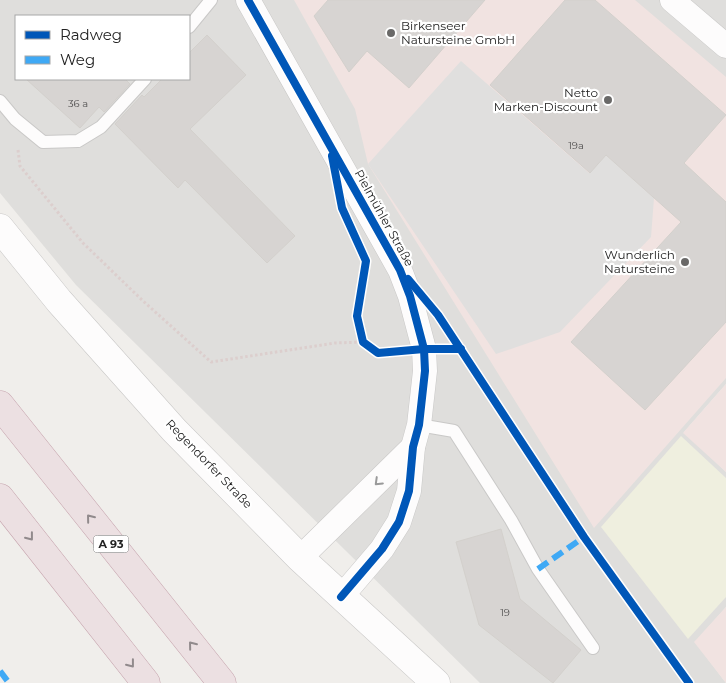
<svg xmlns="http://www.w3.org/2000/svg" width="726" height="683" viewBox="0 0 726 683" font-family="Montserrat,sans-serif">
<style>
.residential{fill:#dfdedc;fill-rule:evenodd}
.commercial{fill:#f1e3e1}
.farmland{fill:#efefdf}
.parking{fill:#e0dfde}
.building{fill:#d7d4d2;stroke:#d3d0cc}
.lines{fill:none;stroke-linecap:round;stroke-linejoin:round}
.service-casing{stroke:#c9c8c7;stroke-width:14}
.minor-casing{stroke:#c9c8c7;stroke-width:25}
.tertiary-casing{stroke:#c9c8c7;stroke-width:29}
.motorway-casing{stroke:#c5a2ac;stroke-width:29}
.path{stroke:#dccecd;stroke-width:3;stroke-dasharray:2.5 2.5;stroke-linecap:butt}
.service{stroke:#fdfcfc;stroke-width:12}
.minor{stroke:#fdfcfc;stroke-width:24}
.tertiary{stroke:#fdfcfc;stroke-width:28}
.motorway{stroke:#ece0e2;stroke-width:28}
.quiet{stroke:#3fa9f5;stroke-width:6;stroke-dasharray:12 6;stroke-linecap:butt}
.cycleway-casing{stroke:#fff;stroke-width:11}
.cycleway{stroke:#0057b8;stroke-width:8}
.oneway{stroke:#9a9a9a}
.oneway2{stroke:#918a8c}
.poi-dot{fill:#6a6968;stroke:#fff;stroke-width:2}
.labels{text-anchor:middle;stroke-width:4.5;stroke-linejoin:round;paint-order:stroke}
.number-label{font-size:10px;fill:#4f4e4e}
.shield{fill:#fff;stroke:#646464;stroke-width:1}
.shield-label{font-size:11px;font-weight:bold;fill:#222}
.poi-label{font-size:12px;fill:#222;stroke:#fff;text-anchor:end}
.street-label{font-size:12px;fill:#222;stroke:#fff}
</style>
<rect width="100%" height="100%" fill="#f0eeeb"/>
<path class="residential" d="M0 0H726V384L684 432 726 472V607L695 642 726 683H480L76 285 0 193ZM16 16H189V79H16Z"/>
<g class="commercial">
<polygon points="294,0 635,0 726,77 726,378 594,528 368,164 355,109"/>
<polygon points="726,384 726,472 683,433"/>
<polygon points="726,607 726,683 694,642"/>
</g>
<polygon class="farmland" points="681,436 726,478 726,597 688,639 601,527"/>
<polygon class="parking" points="461,61 589,173 606,155 654,198 651,237 560,332 496,354 368,164"/>
<g class="building">
<polygon points="328,0 485,0 409,88 367,51 349,72 314,16"/>
<polygon points="565,0 595,0 726,115 684,163 726,202 726,322 645,410 571,342 681,222 606,155 590,173 490,85"/>
<polygon points="207,35 246,75 190,129 295,236 267,263 185,180 178,188 115,124 142,95 144,97 162,79 189,79 189,53"/>
<polygon points="26,79 125,79 130,84 104,112 99,107 80,128"/>
<polygon points="501,529 520,599 581,650 553,683 479,625 456,542"/>
</g>
<g class="lines">
<g class="service-casing">
<g id="service">
<polyline points="189,27 211,0"/>
<polyline points="0,101 15,119 43,142 78,141 101,127 145,79"/>
<polyline points="419,425 454,431 511,520 538,569 593,648"/>
</g>
</g>
<g class="minor-casing">
<g id="minor">
<polyline points="248,0 400,270 410,296 424,349 425,371 419,425 413,447 409,491 399,522 382,549 341,597"/>
<polyline points="672,0 726,46"/>
<polyline points="300,558 413,447"/>
</g>
</g>
<g class="tertiary-casing">
<polyline id="tertiary" points="0,228 59,301 174,430 300,558 436,683"/>
</g>
<g class="motorway-casing">
<g id="motorway">
<polyline points="0,405 222,683"/>
<polyline points="0,498 146,683"/>
</g>
</g>
<polyline class="path" points="18,150 20,166 83,243 142,300 211,362 335,343 363,342"/>
<use href="#service" class="service"/>
<use href="#minor" class="minor"/>
<use href="#tertiary" class="tertiary"/>
<use href="#motorway" class="motorway"/>
<g class="quiet">
<polyline points="538,569 584,537"/>
<polyline points="0,671 9,683"/>
</g>
<g class="cycleway-casing">
<g id="cycleway">
<polyline points="248,0 400,270 410,296 424,349 425,371 419,425 413,447 409,491 399,522 382,549 341,597"/>
<polyline points="332,156 342,208 366,261 357,316 363,342 378,353 424,349 461,349"/>
<polyline points="408,279 438,315 584,537 689,683"/>
</g>
</g>
<use href="#cycleway" class="cycleway"/>
</g>
<defs><path id="oneway-chevron" d="M-2-3.5L2.5 0L-2 3.5" fill="none" stroke-width="1.6" stroke-linecap="round" stroke-linejoin="round" transform="scale(1.25)"/></defs>
<use class="oneway" href="#oneway-chevron" transform="translate(378 482) rotate(136)"/>
<g class="oneway2">
<use href="#oneway-chevron" transform="translate(90 518) rotate(-129)"/>
<use href="#oneway-chevron" transform="translate(30 537) rotate(52)"/>
<use href="#oneway-chevron" transform="translate(192 645) rotate(-129)"/>
<use href="#oneway-chevron" transform="translate(131 664) rotate(52)"/>
</g>
<g class="poi-dot">
<circle cx="391" cy="33" r="5"/>
<circle cx="608" cy="100" r="5"/>
<circle cx="685" cy="262" r="5"/>
</g>
<g class="labels">
<g class="number-label">
<text x="78" y="107">36 a</text>
<text x="576" y="149">19a</text>
<text x="505" y="616">19</text>
</g>
<rect class="shield" x="93.5" y="535.5" width="35" height="17" rx="4"/>
<g class="shield-label">
<text x="111" y="548">A 93</text>
</g>
<g class="poi-label">
<text x="401" y="30" text-anchor="start">Birkenseer<tspan x="401" dy="14">Natursteine GmbH</tspan></text>
<text x="598" y="97">Netto<tspan x="598" dy="14">Marken-Discount</tspan></text>
<text x="675" y="259">Wunderlich<tspan x="675" dy="14">Natursteine</tspan></text>
</g>
<g class="street-label">
<text transform="translate(384 218) rotate(61)" y="4">Pielmühler Straße</text>
<text transform="translate(209 464) rotate(46)" y="4">Regendorfer Straße</text>
</g>
</g>
<rect x="15" y="15" width="175" height="65" fill="#ffffff" stroke="#a7a7a7"/>
<rect x="25" y="31" width="25" height="8" fill="#0057b8" stroke="#a7a7a7"/>
<text x="60" y="40" font-size="15" fill="#222222">Radweg</text>
<rect x="25" y="56" width="25" height="8" fill="#3fa9f5" stroke="#a7a7a7"/>
<text x="60" y="65" font-size="15" fill="#222222">Weg</text>
</svg>
